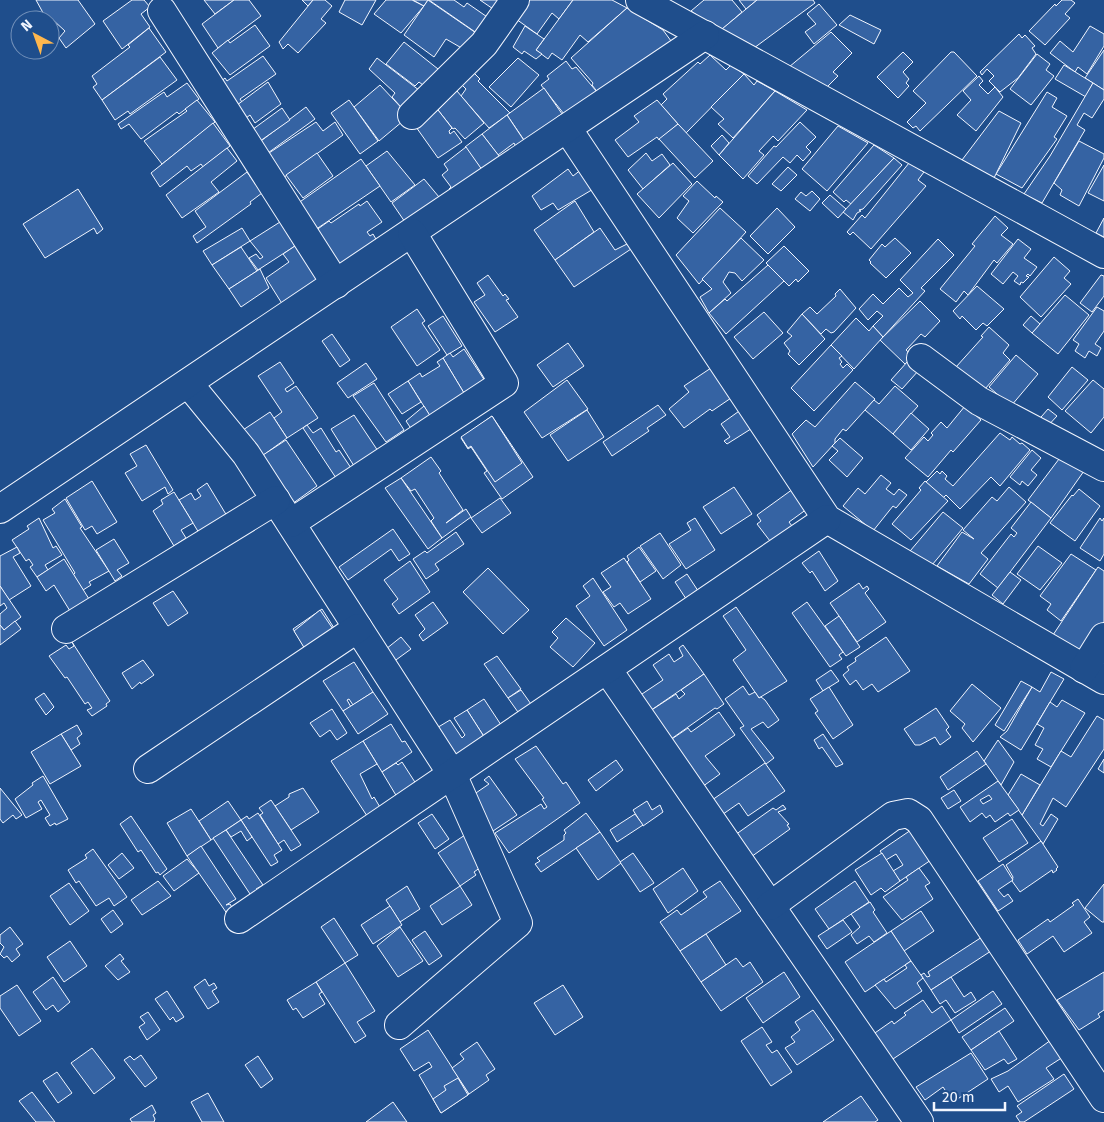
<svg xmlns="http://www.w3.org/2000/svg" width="1104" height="1122" viewBox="0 0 1104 1122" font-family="'Fira Sans',sans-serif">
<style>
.building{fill:#3563a3;stroke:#f2f6ff;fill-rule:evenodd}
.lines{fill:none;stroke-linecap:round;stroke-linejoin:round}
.minor-casing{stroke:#f2f6ff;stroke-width:30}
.minor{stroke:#1f4e8c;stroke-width:28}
</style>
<rect width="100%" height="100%" fill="#1f4e8c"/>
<g class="building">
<polygon points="36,0 78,0 95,24 66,48 59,38 65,31 53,20 50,22 47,20"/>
<polygon points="132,0 144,0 150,7 141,14 150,27 122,49 103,21"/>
<polygon points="204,0 234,0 215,14"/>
<polygon points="234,0 249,0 261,16 218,48 202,24"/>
<polygon points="302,0 313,0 308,6"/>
<polygon points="313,0 325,0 332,6 321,19 326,23 298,53 288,44 283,49 279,42"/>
<polygon points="345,0 376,0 362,25 339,12"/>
<polygon points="386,0 412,0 424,6 401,33 374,14"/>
<polygon points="413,0 428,0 424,6"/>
<polygon points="428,0 479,35 465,50 446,39 434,57 404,35"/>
<polygon points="429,0 454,0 464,7 467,3 493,21 481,36"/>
<polygon points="480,0 510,0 499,13"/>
<polygon points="529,0 573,0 559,19 552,13 537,34 516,19"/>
<polygon points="573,0 612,0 627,8 588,42 580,35 562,60 552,53 548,59 536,50"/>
<polygon points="704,0 732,0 742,12 720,31 691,11"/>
<polygon points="739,0 757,0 746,9"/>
<polygon points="757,0 813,0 815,3 754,48 722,29"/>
<polygon points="1062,0 1071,0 1075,3 1065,14 1070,18 1045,45 1029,31 1055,4 1056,6"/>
<polygon points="819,4 837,25 814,44 805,32 816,24 807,14"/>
<polygon points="627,8 663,30 674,45 602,98 592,85 593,83 571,58"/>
<polygon points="850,15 881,30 874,44 839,25"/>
<polygon points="255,25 270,46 230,75 212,53 228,40 230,43"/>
<polygon points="525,26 544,39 536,50 542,54 536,59 524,51 522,54 513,47"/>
<polygon points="1090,26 1104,34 1104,46 1087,74 1078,67 1075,72 1050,53 1060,41 1073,52"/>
<polygon points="149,28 166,52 102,100 93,87 97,84 92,76 130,47 128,45"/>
<polygon points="831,32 852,53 833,72 838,76 826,88 789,67"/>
<polygon points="1019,34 1022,38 1025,35 1035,46 1032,48 1036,54 1018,78 1000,92 989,81 994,76 987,69 982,75 980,72"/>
<polygon points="404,42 438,69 423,85 419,82 415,86 386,64"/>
<polygon points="1104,50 1104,90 1085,78"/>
<polygon points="903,52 913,62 903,72 909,79 906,83 909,86 898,98 877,77"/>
<polygon points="951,52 954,52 977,76 920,131 916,126 913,128 907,122 926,103 913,91"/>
<polygon points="1037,54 1050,64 1046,70 1054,76 1031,105 1010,89"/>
<polygon points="710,55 726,70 731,65 744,74 686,133 661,105 667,99 663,94 698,62 700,64"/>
<polygon points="263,56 276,74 240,99 242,102 229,111 214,87 225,78 227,81"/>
<polygon points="160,57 177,80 130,114 128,111 115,120 102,100"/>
<polygon points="377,58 428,97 409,116 392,97 395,93 369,69"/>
<polygon points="518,58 539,75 511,107 489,87"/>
<polygon points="566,61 572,69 576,67 602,98 564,114 541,85 549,79 547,76"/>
<polygon points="1064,65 1093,83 1086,97 1055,79"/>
<polygon points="474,73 480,79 478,81 510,113 489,128 461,96 466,89 462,85"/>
<polygon points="744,74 754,85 757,81 775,91 733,138 718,124 724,119 711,107"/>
<polygon points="979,76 983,81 979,85 988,94 995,87 1003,97 976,131 957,115 971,100 963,91"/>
<polygon points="268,82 281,104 255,123 250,115 238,124 229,111"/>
<polygon points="187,83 199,99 179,114 177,112 141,139 129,124 121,129 118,124 164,92 167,97"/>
<polygon points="1093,83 1104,90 1104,99 1092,118 1084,113 1077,125 1085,130 1042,203 1024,194 1050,156"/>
<polygon points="380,85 409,116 379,141 354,107"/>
<polygon points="544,88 567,121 526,143 507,115"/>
<polygon points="457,91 484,123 465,139 455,128 453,129 438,110"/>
<polygon points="775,91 807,110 778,141 773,136 759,151 764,155 743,179 719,155"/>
<polygon points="1047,92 1057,98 1052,107 1067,116 1054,137 1057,139 1022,188 996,174"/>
<polygon points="197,100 215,122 162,164 144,141 187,111 185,109"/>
<polygon points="349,100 378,141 360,154 331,113"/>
<polygon points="657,100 678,124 659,140 657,137 628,157 615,140 639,122 634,116"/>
<polygon points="306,107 315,119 261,158 253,147"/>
<polygon points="282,108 290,120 253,146 245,135"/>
<polygon points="438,110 452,128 449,131 450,134 454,131 462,142 438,158 416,127"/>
<polygon points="999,111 1021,123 994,178 962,160"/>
<polygon points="507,115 527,145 517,149 514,143 498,155 482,134"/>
<polygon points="316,122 323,131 335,122 343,135 283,178 266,155"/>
<polygon points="800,122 816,137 806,147 811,152 803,161 797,155 790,163 783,157 757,184 748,176 774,146 776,147"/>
<polygon points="213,123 230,146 203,167 201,164 191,171 187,166 160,187 151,173"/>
<polygon points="678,124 713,161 695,178 659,139"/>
<polygon points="838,126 868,143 827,191 802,169"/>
<polygon points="482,134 503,161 487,177 465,147"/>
<polygon points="722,135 729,143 719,155 711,146"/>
<polygon points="1079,141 1104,154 1104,158 1079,206 1060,195 1062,190 1054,183"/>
<polygon points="874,145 894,158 851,204 846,200 844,202 833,192"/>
<polygon points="466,147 485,174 453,195 449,189 451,187 442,175 448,170 444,164"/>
<polygon points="227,148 237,161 211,182 219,192 182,218 166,195"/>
<polygon points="387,151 415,185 391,202 366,166"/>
<polygon points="317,153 333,176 303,198 286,175"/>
<polygon points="646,153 652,161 662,154 670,165 643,189 628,170"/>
<polygon points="894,158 902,165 863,209 859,210 861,211 857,213 853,220 843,212"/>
<polygon points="361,159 380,186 312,232 294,206"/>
<polygon points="673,163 692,184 659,218 637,194"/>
<polygon points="909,163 924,172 918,180 926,186 871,249 853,232 850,235 847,232 862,215 865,218"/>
<polygon points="1104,165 1104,201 1088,193"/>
<polygon points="788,167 797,175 781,191 772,184"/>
<polygon points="568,169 573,176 582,169 595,188 558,210 553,203 541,210 532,196"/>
<polygon points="247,172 262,193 250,202 251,204 197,243 193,236 206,227 195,211"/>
<polygon points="424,179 439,197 405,222 392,203"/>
<polygon points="697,181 715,198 716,196 723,202 693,233 677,218 689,201 683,196"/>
<polygon points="78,189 103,229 97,234 94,228 45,258 23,224"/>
<polygon points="812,191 820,199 810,211 795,199 801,192 806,196"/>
<polygon points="830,195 846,209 838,218 822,203"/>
<polygon points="367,201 382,222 367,232 370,236 373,234 377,241 335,267 312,233 329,221 331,223 359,204 360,206"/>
<polygon points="575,201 594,232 555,260 534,230"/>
<polygon points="720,208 746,232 699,284 676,255"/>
<polygon points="777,208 795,227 768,254 750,236"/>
<polygon points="995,216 1008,228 1001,235 1013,244 997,263 994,260 968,295 964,291 956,302 940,289 975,246 972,244"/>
<polygon points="1104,218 1104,237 1096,233"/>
<polygon points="280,222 295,246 258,270 249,258 256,254 260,259 263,257 250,241"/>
<polygon points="242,228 250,241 212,265 203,251"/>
<polygon points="600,228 615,250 627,244 631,249 574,287 555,260"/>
<polygon points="741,238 764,260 742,281 735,273 729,272 723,282 731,293 709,313 700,297 712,289 702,279"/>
<polygon points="895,238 911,253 886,278 870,263 871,262 869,260 882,244 885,247"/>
<polygon points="938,239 954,255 921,288 925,291 883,337 873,326 883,316 877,311 868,320 859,309 873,294 883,304 899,288 908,297 913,293 900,280"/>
<polygon points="1018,239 1031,249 1024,258 1037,267 1030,276 1028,274 1026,276 1029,277 1023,283 1021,282 1020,285 1014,281 1018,276 1013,272 1003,284 991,274"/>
<polygon points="295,246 321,285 286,310 266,278 289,262 283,254"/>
<polygon points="784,246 809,271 798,282 796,279 789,286 766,263"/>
<polygon points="241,247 257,271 229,289 212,265"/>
<polygon points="1054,257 1070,271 1064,278 1071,284 1041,317 1020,297"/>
<polygon points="768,265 784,281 726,334 709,313 725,299 727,301"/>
<polygon points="260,269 269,288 241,307 229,289"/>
<polygon points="488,275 503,296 505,294 509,299 506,300 518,317 495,332 474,302 485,295 477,283"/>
<polygon points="1101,275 1104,276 1104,296 1092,312 1080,303"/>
<polygon points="977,286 1004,309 987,326 983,323 976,330 962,316 960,319 953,311"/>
<polygon points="840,289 856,308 834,332 831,333 826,329 821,334 802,314 810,307 817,314 836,296 835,294"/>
<polygon points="1065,295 1089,315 1058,354 1032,333"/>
<polygon points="920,301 940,321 925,337 921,334 906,350 913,356 905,364 880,340"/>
<polygon points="1097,307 1104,311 1104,331 1095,344 1101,348 1097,356 1089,351 1085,358 1075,351 1079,344 1073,340"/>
<polygon points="417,309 425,321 422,323 440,350 417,366 391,327"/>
<polygon points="764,312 783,333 753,359 734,337"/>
<polygon points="802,314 825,339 799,365 788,354 790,351 784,343 792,336 787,332"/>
<polygon points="443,316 462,346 447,355 428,326"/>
<polygon points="1031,316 1040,324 1032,333 1023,325"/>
<polygon points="856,318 869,331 873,326 883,337 854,369 831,345"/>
<polygon points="989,327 1009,345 1003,353 1010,360 985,389 956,367 983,337 981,336"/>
<polygon points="332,334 350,360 340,367 322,341"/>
<polygon points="568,343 584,366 553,387 537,365"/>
<polygon points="831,345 842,356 839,358 842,362 840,364 843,368 847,364 853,370 814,411 791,388"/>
<polygon points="464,349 487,384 467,398 443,358 450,353 453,357"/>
<polygon points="1016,355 1038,374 1011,406 989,387"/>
<polygon points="443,358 467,398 437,427 408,381 420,373 422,377 440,366 437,362"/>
<polygon points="908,361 919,370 902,389 891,380"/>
<polygon points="280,362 294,383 285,389 287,392 296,386 318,418 287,438 274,418 282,412 258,376"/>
<polygon points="366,363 377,379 348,398 337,383"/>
<polygon points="714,366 734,396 712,411 710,409 684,428 669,409 689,392 684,386"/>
<polygon points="1072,367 1088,380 1062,410 1048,397"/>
<polygon points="567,380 588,409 542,438 524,412"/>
<polygon points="1093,380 1104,389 1104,417 1091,433 1065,411"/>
<polygon points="408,381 421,402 402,414 388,394"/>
<polygon points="855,382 875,399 846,431 843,429 835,439 835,443 813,467 792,434 806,420 815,427"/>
<polygon points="374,383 404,430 386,442 353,396"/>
<polygon points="895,386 918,406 893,434 865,410 874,400 879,404"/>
<polygon points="658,405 666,415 647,428 649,431 612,456 603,442"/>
<polygon points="424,406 437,427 418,439 406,421"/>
<polygon points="965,406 981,420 953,452 951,450 928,477 905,458 924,437 928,441 933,435 931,433 941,422 947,428"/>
<polygon points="742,409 754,427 727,444 724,441 730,437 721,424"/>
<polygon points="1048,409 1057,416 1045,429 1035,424"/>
<polygon points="587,410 604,437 568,461 550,435"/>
<polygon points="270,412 287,438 258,459 240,432"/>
<polygon points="911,413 929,429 911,450 893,434"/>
<polygon points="354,415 378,451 354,466 331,429"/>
<polygon points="492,416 533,477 502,499 484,473 487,471 471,447 468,449 461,438"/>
<polygon points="492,416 522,463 495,482 471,446 468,448 461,437"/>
<polygon points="307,425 313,433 321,428 336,452 339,450 353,471 338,481 303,428"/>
<polygon points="1000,433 1010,440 1012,437 1020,444 1022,443 1030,450 1000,486 991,477 960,509 946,495 943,498 926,482 937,471 940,474 942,471 947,476 945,479 953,486"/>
<polygon points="840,438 863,458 847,477 829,460 838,451 832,446"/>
<polygon points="286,440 317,486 292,504 260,457"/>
<polygon points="146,445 173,490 168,494 165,487 142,501 125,473 137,466 130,454"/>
<polygon points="1032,450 1041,458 1031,470 1037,475 1028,486 1022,481 1020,485 1010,477"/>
<polygon points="431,457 441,471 439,473 463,510 446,523 466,509 471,517 442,538 431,521 434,518 415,489 411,491 401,478"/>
<polygon points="1059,459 1084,471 1051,518 1028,500"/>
<polygon points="881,475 891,483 886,489 894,495 899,489 907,495 896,508 893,506 873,531 843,506 858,488 865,494"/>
<polygon points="401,478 442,538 428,549 385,488"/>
<polygon points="92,481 117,522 97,534 92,526 85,530 66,498"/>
<polygon points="925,481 948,501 911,540 892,524 921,490 919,488"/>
<polygon points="207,483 227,516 199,533 179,500 191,493 195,500 201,496 197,490"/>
<polygon points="734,487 752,514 721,534 703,507"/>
<polygon points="1009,487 1026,502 981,553 988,559 969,584 937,566 962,532 974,539 963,530 992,497 997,501"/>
<polygon points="793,489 807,509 789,522 792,526 770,541 757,524 761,521 757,515"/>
<polygon points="1079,489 1100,506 1075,541 1050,523 1072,495 1073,496"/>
<polygon points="174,492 193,523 181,530 186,538 174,546 153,511 163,504 161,500"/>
<polygon points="500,498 511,513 482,533 471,518"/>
<polygon points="65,499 82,527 80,528 109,571 89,582 91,585 83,590 73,575 75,573 43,520 55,513 52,509"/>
<polygon points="1031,502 1051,518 998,588 980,574 1011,534 1014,537 1017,533 1011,528"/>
<polygon points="943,512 963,528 932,565 905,557"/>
<polygon points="39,518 53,548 56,546 62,555 45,565 48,570 37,577 30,567 33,565 29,559 26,561 12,540 29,529 27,526"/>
<polygon points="695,518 715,550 686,569 669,544 691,530 687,523"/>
<polygon points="1100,518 1102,521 1104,518 1104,554 1100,561 1080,548"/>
<polygon points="393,529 410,554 399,561 391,549 348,580 339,567"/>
<polygon points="456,532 464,544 435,564 439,570 426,579 413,559 425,551 427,553"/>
<polygon points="660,533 681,565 663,579 640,546"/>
<polygon points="114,539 129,563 117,570 122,576 115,581 96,550"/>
<polygon points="1038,546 1062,563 1040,590 1017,574"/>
<polygon points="17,547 20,553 13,557 31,586 9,600 0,586 0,556"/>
<polygon points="639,547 656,571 640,582 627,562 629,560 627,556"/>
<polygon points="819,551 838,581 825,591 812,571 810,573 802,563"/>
<polygon points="1071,554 1096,570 1061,621 1047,610 1051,604 1040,596"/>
<polygon points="624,558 651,599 628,614 620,603 614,607 603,592 611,587 601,573"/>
<polygon points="64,559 89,599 70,611 54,585 46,591 37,577"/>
<polygon points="410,561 430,592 399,614 392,604 398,599 384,580"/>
<polygon points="1098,567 1104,571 1104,626 1079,652 1053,635"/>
<polygon points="488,568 529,610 503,634 463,592"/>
<polygon points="1010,572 1021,580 1003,604 992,595"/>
<polygon points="687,574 706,603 694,611 675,582"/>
<polygon points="593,578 627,630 604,646 576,606 590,596 583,586"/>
<polygon points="859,583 863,589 867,586 869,589 865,593 886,622 857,642 830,603"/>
<polygon points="0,586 21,617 4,630 0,625 0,614 7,608 4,603 0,606"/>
<polygon points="173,591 188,613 168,626 153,603"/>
<polygon points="433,602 448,623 423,641 419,635 425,629 415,615"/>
<polygon points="807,602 843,652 839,655 842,659 830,667 792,613"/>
<polygon points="736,607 787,681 759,698 733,660 746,650 723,616"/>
<polygon points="322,609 341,639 311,658 293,629"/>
<polygon points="320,610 333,629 311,659 294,631"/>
<polygon points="839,616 860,647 846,656 825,626"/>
<polygon points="566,618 595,643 573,667 550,647 558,638 552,632"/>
<polygon points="15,621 21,629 0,645 0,625 4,630"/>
<polygon points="401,637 411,649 389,665 381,653"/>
<polygon points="886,637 910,671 878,692 872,684 863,690 856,680 850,685 843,675 849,670 847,667 856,661 855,658"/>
<polygon points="72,642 110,701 106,704 107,706 92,716 87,710 92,708 88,702 85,704 67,677 65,678 49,656 66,645 69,649 74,646"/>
<polygon points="683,645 704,674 644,715 633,700 663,680 653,665 669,654 674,662 683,656 679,648"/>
<polygon points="497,656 521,689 508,698 484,664"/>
<polygon points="143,660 154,675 141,684 140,682 132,689 122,673"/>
<polygon points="354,662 373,692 353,705 349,699 347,700 351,707 343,711 323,681"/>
<polygon points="831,670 839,681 823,691 816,680"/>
<polygon points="1051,672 1064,679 1021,750 1000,737 1007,731 1032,687 1040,692"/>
<polygon points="704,674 724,704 717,709 715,708 664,744 644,715 676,694 679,699 685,694 681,690"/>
<polygon points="1021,681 1032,687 1004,731 995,725"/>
<polygon points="972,684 1001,708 973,742 962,728 965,724 950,711"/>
<polygon points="743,686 749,695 755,692 759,698 761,697 765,700 779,720 768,728 763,722 751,729 774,758 766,764 740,728 744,726 725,699"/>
<polygon points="829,687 853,725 833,739 815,713 818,711 810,699"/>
<polygon points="521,690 538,714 525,722 508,698"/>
<polygon points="373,692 388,714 358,734 343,711"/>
<polygon points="44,693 54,707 46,715 35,699"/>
<polygon points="484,699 507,734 490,746 467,710"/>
<polygon points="1062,700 1085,713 1051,767 1037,759 1043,749 1035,745 1044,728 1037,724 1050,702 1057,707"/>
<polygon points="936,708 949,727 946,730 951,737 940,745 935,737 920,745 915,745 904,729"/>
<polygon points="332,709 347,733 337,740 330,730 320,737 310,723"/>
<polygon points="467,710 490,746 455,769 430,732 450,720 462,738 465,735 454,718"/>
<polygon points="719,712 735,735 705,756 720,774 695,792 663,745 688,728 691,732"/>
<polygon points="1097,716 1104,720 1104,749 1066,807 1053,798 1040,824 1043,826 1051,814 1058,819 1043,844 1022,815 1061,751 1071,757"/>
<polygon points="391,724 402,742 405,741 412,752 382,772 363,741"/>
<polygon points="77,725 82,734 77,738 80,744 71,750 61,734"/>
<polygon points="61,734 81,766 50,784 31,752"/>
<polygon points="823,734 843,764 836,767 822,747 819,749 814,740"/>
<polygon points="998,740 1014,762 1001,785 984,761"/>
<polygon points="363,741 377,764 360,774 372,799 374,797 384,814 371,822 331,761"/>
<polygon points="536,746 563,784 566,782 580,803 509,853 495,833 541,804 544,809 547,807 542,799 544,798 515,759"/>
<polygon points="977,751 986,764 948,790 940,777"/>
<polygon points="1104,759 1104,773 1098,769"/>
<polygon points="616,760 623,770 596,791 588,780"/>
<polygon points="402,762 420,790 400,802 382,772 396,763 398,765"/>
<polygon points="765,763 785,791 748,816 739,803 716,819 705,805"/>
<polygon points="1021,774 1040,785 1022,815 1008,795"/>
<polygon points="43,776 68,819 56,825 55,823 50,826 45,818 50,815 41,800 38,802 42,809 26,818 15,799 33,785 32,783"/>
<polygon points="489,776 517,815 493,831 470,797 489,784 484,780"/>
<path d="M998 781 1019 810 1010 816 1008 813 995 822 990 815 986 818 982 813 970 822 960 807ZM989 795 992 799 983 804 980 800Z"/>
<polygon points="0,788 22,815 16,819 13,815 3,823 0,819"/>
<polygon points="303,788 319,812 291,830 275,806 289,797 289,794"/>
<polygon points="954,790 961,801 948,809 941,798"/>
<polygon points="271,800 301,845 291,851 284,840 278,844 260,815 263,813 259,808"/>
<polygon points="228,801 241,820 211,840 199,821"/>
<polygon points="647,801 652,810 660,805 663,812 643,826 633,810"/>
<polygon points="783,805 786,809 778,812 789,824 787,825 790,829 751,857 735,835 773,808 776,810"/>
<polygon points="191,809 211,840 187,856 167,823"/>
<polygon points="258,813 282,850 274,855 278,862 271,866 241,820 247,816 249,819"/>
<polygon points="586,813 600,832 541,872 535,864 540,861 537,858 564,840 564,835 566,833 564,830"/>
<polygon points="432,814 449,839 435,849 418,823"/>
<polygon points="635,814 643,825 617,842 610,830"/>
<polygon points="131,816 167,869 160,875 158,872 156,873 141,850 138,852 120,824"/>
<polygon points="1012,819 1028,843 999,862 983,838"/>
<polygon points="241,820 252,837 247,841 241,831 231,837 226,830"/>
<polygon points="226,830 263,885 256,889 259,893 252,897 213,838"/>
<polygon points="911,830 931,860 900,881 893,871 903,865 896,854 886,860 880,851"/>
<polygon points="600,832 621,863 598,880 576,848"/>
<polygon points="468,833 481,867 474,872 476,875 460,886 438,853"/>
<polygon points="1041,841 1058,867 1056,869 1057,870 1053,873 1052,870 1020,892 1012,881 1013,877 1006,865"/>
<polygon points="201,846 236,899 226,905 230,904 234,911 228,915 187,856"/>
<polygon points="93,849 127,897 114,906 109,898 96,906 79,881 76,883 68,870 87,858 85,855"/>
<polygon points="122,853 134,868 119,879 108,865"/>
<polygon points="633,853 654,883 640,892 620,862"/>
<polygon points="882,853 900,881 885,892 881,888 871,895 855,870"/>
<polygon points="187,859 199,873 174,891 163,876"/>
<polygon points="1003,864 1013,880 998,890 1004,897 1008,894 1013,901 998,911 978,881"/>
<polygon points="683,868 698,891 668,913 653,889"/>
<polygon points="919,868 930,883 925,886 933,899 902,920 883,897 908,880 906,877"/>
<polygon points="158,881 171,896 142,915 131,900"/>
<polygon points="720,881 741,911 680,951 660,922 677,910 681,915 707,897 703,892"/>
<polygon points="855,881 869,902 829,929 815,909"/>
<polygon points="69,883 89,911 70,925 50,896"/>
<polygon points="1104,884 1104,922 1102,922 1085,908"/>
<polygon points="407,886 420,909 400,922 386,900"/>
<polygon points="460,886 472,905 442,925 430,906"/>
<polygon points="1078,899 1090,917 1084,922 1092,933 1064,952 1053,936 1027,954 1018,940 1048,919 1050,922 1074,905 1072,903"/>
<polygon points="870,902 875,910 873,912 887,933 874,942 869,936 857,944 851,935 860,927 851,914"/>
<polygon points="390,906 402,925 373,944 361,925"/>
<polygon points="113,910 123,924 111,933 101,919"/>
<polygon points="921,911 934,931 904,951 891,931"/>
<polygon points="334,918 358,955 345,963 321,927"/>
<polygon points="843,920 852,932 827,949 818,936"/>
<polygon points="10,927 23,944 16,949 20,955 12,962 7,956 4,958 0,954 4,947 0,943 0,935"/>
<polygon points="400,927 423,961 398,977 377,946"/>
<polygon points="425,931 442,956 429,965 412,940"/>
<polygon points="891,931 911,961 865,992 845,962"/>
<polygon points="706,934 726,965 701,982 680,951"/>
<polygon points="982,937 991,951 931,990 921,975 924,973 927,977 930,976 928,972"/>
<polygon points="70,941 87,966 64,982 47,957"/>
<polygon points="120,954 124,959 121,961 130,972 118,980 105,966"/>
<polygon points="736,958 743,967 750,962 763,982 721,1011 701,982"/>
<polygon points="911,961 923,978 917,983 922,991 895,1009 875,985 884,979 886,982 907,968 905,965"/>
<polygon points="345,963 375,1011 357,1022 366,1036 355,1043 316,982"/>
<polygon points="784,972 800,997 763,1023 746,998"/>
<polygon points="1104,972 1104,1010 1098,1014 1100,1017 1079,1030 1057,1000"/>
<polygon points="53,977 70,1002 58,1012 53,1005 46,1010 33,992"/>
<polygon points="951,977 964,997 971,992 976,1000 955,1013 946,1000 940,1004 931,990"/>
<polygon points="205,979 209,986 214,983 217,988 212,991 219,1002 208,1009 194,987"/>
<polygon points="316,982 322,992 319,994 325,1004 303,1018 296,1008 293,1010 287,1000"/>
<polygon points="17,985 41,1021 19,1036 0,1008 0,996"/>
<polygon points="563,985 583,1017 555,1035 534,1003"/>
<polygon points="167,991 184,1017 176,1022 173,1017 170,1020 155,999"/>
<polygon points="993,991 1002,1004 959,1033 951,1020"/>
<polygon points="923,1000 932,1013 942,1006 951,1020 890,1061 872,1035 892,1021 894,1024 906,1015 904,1013"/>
<polygon points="1005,1008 1014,1021 971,1050 962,1037"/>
<polygon points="813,1010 834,1040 797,1065 785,1048 795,1042 791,1037 800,1030 795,1022"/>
<polygon points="148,1012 160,1030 147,1040 139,1027 145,1023 140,1017"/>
<polygon points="762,1027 772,1042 766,1045 772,1053 777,1050 792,1072 771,1086 741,1041"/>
<polygon points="428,1030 469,1094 441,1113 419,1075 432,1067 429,1062 414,1071 400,1049"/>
<polygon points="999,1031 1017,1059 1008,1064 1004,1059 985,1070 971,1050"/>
<polygon points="1051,1040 1063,1057 1046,1068 1054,1079 1018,1102 1008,1086 999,1092 991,1079 1008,1071"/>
<polygon points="477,1042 495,1069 486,1075 489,1080 469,1094 452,1068 464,1059 460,1054"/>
<polygon points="92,1048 115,1078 94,1094 71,1063"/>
<polygon points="971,1053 988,1079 953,1102 943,1087 925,1100 916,1087"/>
<polygon points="141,1055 157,1078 145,1087 124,1060 130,1056 134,1060"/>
<polygon points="258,1056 273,1079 261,1088 245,1065"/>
<polygon points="57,1072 72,1093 58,1103 43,1081"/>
<polygon points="1064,1074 1074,1089 1024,1122 1020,1122 1016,1116 1022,1112 1017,1106"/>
<polygon points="458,1078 468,1095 441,1113 433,1099 446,1090 444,1086"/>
<polygon points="32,1092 55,1122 36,1122 19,1101"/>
<polygon points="208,1093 224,1122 202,1122 191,1102"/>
<polygon points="861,1096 878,1120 875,1122 823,1122"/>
<polygon points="393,1102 407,1122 366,1122"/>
<polygon points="152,1105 156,1113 153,1115 155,1119 154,1122 132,1122 130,1119"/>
</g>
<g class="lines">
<g class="minor-casing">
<g id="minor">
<polyline points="640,0 1104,254"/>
<polyline points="162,11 336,284"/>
<polyline points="412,115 484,44 515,0"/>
<polyline points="567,128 827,519 1104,680"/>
<polyline points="921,358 979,401 1104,467"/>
<polyline points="188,383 246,454 452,774 518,923 399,1025"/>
<polyline points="0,509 705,35"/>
<polyline points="291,523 504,383 412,233"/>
<polyline points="66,629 276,500"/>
<polyline points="607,669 919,1122"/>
<polyline points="1084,669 1104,637"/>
<polyline points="148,769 358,628"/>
<polyline points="770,906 893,816 908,813 919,820 1104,1098"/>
<polyline points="239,919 827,519"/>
</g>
</g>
<use href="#minor" class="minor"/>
</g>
<g transform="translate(35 35) rotate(319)"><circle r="24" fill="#1f4e8c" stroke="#7391ba"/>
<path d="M0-4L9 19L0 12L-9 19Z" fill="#ffb74d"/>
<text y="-8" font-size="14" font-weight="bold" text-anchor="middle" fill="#f2f6ff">N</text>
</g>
<path d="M934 1102v8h71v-8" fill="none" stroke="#f2f6ff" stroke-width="2.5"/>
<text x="942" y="1102" font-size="15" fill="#f2f6ff" stroke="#1f4e8c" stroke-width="4" paint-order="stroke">20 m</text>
</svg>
